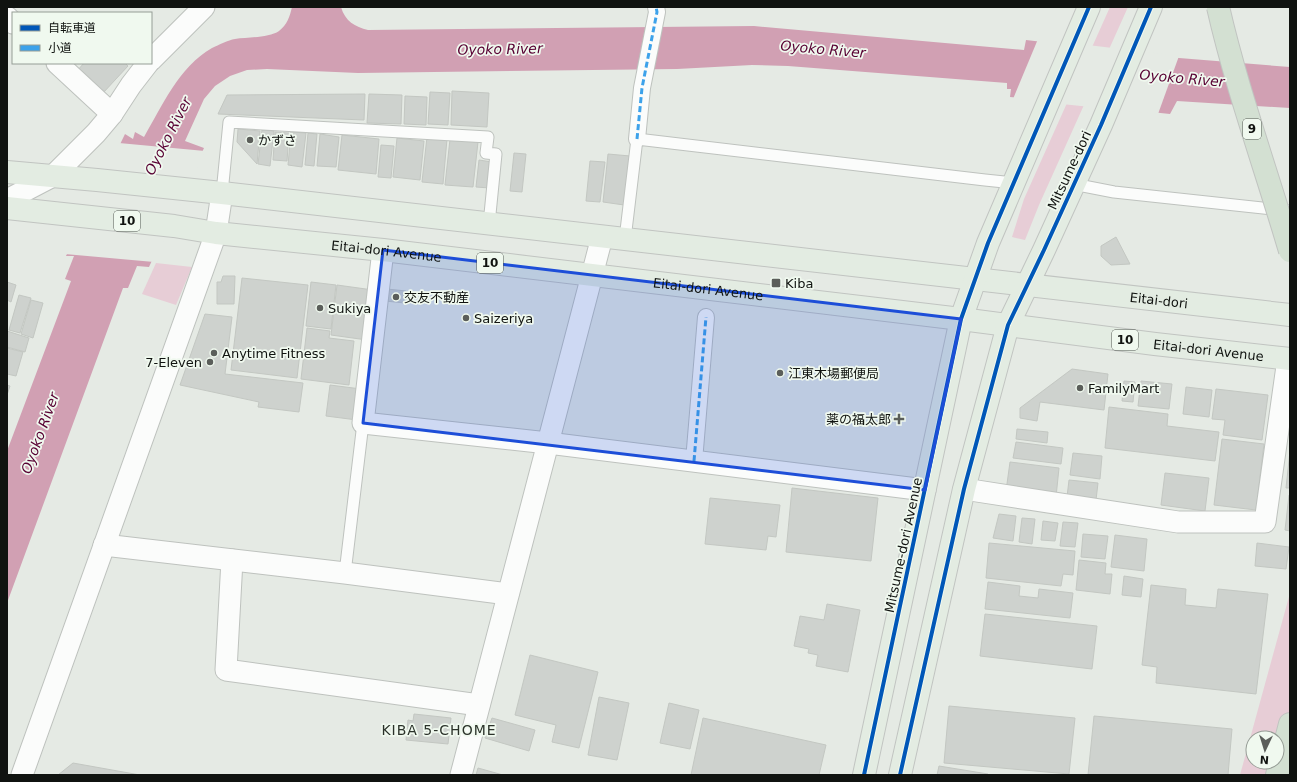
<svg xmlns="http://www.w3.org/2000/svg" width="1297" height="782" viewBox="0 0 1297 782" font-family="'DejaVu Sans','Noto Sans JP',sans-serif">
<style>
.green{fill:#e7cdd6;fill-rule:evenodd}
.water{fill:#d1a0b3}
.pier{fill:#e5eae4}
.building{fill:#ced2ce;stroke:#c3c7c2}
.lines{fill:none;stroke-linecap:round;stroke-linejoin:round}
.service-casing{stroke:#bec2be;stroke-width:13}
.pedestrian-casing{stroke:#bec2be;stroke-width:18}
.minor-casing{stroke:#bec2be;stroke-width:23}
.primary-casing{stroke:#c1c4c1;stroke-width:24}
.motorway-casing{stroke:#c1c4c1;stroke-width:24}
.service{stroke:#fbfcfb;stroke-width:11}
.pedestrian{stroke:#fbfcfb;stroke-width:16}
.minor{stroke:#fbfcfb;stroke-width:21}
.primary{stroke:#e3ece2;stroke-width:22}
.motorway{stroke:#d3e0d2;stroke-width:22}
.motorway-bridge-casing{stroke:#c1c4c1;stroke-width:24;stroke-linecap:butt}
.motorway-bridge{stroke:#d3e0d2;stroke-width:22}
.quiet{stroke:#3da2ea;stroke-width:3;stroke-dasharray:6 3;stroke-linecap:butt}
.cycleway-casing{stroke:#f0f9ef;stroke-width:6}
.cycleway{stroke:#0057b8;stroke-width:4}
.marked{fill:#1d4ed8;fill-opacity:0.2;stroke:#1d4ed8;stroke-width:3;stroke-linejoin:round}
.poi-dot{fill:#5b5e5a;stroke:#f0f9ef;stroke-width:1.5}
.labels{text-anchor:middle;stroke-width:3.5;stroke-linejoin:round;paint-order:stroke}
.shield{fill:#f0f9ef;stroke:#535853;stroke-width:1}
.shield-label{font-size:12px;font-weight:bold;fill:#101310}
.poi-label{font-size:13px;fill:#101310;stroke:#f0f9ef;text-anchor:start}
.street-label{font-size:13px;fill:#101310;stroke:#f0f9ef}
.water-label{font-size:14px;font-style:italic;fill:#580033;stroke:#f0f9ef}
.neighbourhood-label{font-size:14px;letter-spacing:1px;fill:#2b322a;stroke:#f0f9ef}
</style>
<rect width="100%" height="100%" fill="#e5eae4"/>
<g class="green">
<polygon points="1110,7 1128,7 1039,205 1025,240 1012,237 1024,199"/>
<polygon points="156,263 192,267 176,305 142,294"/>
<path d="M1290 593V775H1240ZM1253 738H1277V762H1253Z"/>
</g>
<path class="water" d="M292 7H341C345 21 355 27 368 30L754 26 1024 50 1026 40 1179 58 1290 67V108L1177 101 1170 114 1010 97 1011 89H1007V83L788 66 752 65 677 69 358 73 267 69 247 70 230 76 215 86 204 99 185 141 204 148 149 267 137 266 128 288H123L7 603V451L71 281 65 279 74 256H66L125 134 133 139 135 132 144 137C162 106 179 67 212 48 219 45 228 40 235 39 248 37 269 38 279 31 287 25 290 16 292 7Z"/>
<g class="pier">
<polygon points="1038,39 1179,56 1158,114 1013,99"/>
<polygon points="119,143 205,151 154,262 65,254"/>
</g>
<g class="building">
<polygon points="84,63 125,63 128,66 103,93 77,71"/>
<polygon points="452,91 489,93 487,127 451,125"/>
<polygon points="430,92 450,93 448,125 428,124"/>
<polygon points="365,94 364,120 218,114 227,95"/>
<polygon points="369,94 402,95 401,124 367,123"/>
<polygon points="405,96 427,97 426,125 404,124"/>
<polygon points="238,129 260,131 257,164 237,142"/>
<polygon points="262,130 274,131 270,166 258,164"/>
<polygon points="275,132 289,133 287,161 273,160"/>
<polygon points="291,132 306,133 302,167 288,165"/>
<polygon points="308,133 317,134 314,166 305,165"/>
<polygon points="320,134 339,137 336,167 317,166"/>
<polygon points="342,135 379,139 376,174 338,170"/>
<polygon points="427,137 447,139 443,184 422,182"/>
<polygon points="397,138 424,141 420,180 393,177"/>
<polygon points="450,139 478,142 473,187 445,185"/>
<polygon points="381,145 394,146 391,178 378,177"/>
<polygon points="514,153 526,154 522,192 510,191"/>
<polygon points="608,154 630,156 624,205 603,202"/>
<polygon points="479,160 492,162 490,188 476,187"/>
<polygon points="590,161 605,162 600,202 586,201"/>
<polygon points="1116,237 1130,264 1111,265 1101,256 1101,246"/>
<polygon points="223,276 235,276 234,304 217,304 217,282 221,282"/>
<polygon points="242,278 308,285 297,378 231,370"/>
<polygon points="7,282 16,285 11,302 7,300"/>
<polygon points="311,282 336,285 331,329 306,326"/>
<polygon points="337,285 373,290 367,340 331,335"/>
<polygon points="387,289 406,291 405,303 385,301"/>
<polygon points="19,295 31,298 20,333 9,330"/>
<polygon points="31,300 43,303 33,338 21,334"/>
<polygon points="205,314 232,317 225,374 303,383 299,412 258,407 259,402 180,385"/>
<polygon points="307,328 330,331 329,338 354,341 349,385 301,379"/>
<polygon points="7,331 29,338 25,352 7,347"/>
<polygon points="7,348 23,352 16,376 7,374"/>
<polygon points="1072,369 1108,374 1104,410 1040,402 1037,421 1020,418 1020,408"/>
<polygon points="1124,381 1135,382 1133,402 1122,401"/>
<polygon points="1141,381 1172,384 1169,409 1138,406"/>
<polygon points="7,385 10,386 7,395"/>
<polygon points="330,385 361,389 357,420 326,416"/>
<polygon points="1186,387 1212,390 1209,417 1183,414"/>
<polygon points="1216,389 1268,395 1262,440 1223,435 1225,420 1212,419"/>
<polygon points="1109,407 1168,414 1167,426 1219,432 1215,461 1105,448"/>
<polygon points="1017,429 1048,432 1047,443 1016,439"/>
<polygon points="1222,439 1264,444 1256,510 1214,505"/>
<polygon points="1016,442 1063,448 1061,464 1013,458"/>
<polygon points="1290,451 1290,488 1286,488"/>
<polygon points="1073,453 1102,456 1100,479 1070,475"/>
<polygon points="1010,462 1059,468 1056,497 1006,491"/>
<polygon points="1165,473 1209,478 1205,511 1161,505"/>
<polygon points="1069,480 1098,483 1096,500 1067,497"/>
<polygon points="792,488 878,498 871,561 786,552"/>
<polygon points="1289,495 1290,495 1290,531 1285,530"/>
<polygon points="710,498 780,505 776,537 768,536 766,550 705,544"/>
<polygon points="999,514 1016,516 1013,541 993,538"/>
<polygon points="1022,518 1035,519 1032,544 1019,542"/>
<polygon points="1043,521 1058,523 1055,541 1041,540"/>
<polygon points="1063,522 1078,523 1075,547 1060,546"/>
<polygon points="1083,534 1108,536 1105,559 1081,557"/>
<polygon points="1115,535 1147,539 1144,571 1111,567"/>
<polygon points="989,543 1075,551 1073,575 1063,574 1061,586 986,578"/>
<polygon points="1257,543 1289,547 1286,569 1255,566"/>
<polygon points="1079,560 1106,563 1105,574 1112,574 1110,594 1076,590"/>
<polygon points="1124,576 1143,579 1141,597 1122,595"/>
<polygon points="988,582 1020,586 1019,596 1038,598 1039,589 1073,593 1070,618 985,609"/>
<polygon points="1151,585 1186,589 1185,605 1216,608 1218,589 1268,594 1256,694 1156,683 1157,667 1142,665"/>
<polygon points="827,604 860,610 848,672 816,666 818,655 808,653 809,649 794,646 800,616 824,620"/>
<polygon points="985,614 1097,626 1092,669 980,656"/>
<polygon points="530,655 598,672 579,748 552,742 556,725 515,715"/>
<polygon points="599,697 629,703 617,760 588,755"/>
<polygon points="669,703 699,710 690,749 660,743"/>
<polygon points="949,706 1075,718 1069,774 944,763"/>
<polygon points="414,714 451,718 448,744 406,740 408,720 413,721"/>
<polygon points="1094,716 1232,729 1228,775 1088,775"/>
<polygon points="492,718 535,730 529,751 485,738"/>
<polygon points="703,718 826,745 819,775 691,775"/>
<polygon points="73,763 140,775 58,775"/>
<polygon points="939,766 988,774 988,775 937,775"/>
<polygon points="478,768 503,775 476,775"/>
</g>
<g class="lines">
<g class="service-casing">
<g id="service">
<polyline points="1073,184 1114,192 1290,211"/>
<polyline points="222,193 229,122 488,137 486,153 496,154 489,224"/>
<polyline points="625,239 637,139 985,180 1014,183"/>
<polyline points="345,573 363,423"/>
</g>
</g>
<g class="pedestrian-casing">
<g id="pedestrian">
<polyline points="637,139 642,88 657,12 656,7"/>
<polyline points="694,461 706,317"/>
</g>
</g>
<g class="minor-casing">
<g id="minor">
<polyline points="7,17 13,23"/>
<polyline points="151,60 204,7"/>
<polyline points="57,63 112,114"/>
<polyline points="7,200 53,176 96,133 112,114 131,85 148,63"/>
<polyline points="383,250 363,423 548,443 925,490"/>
<polyline points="964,489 1178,522 1265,522 1288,359"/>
<polyline points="104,545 345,573 508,594"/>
<polyline points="232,560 226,670 479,705"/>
<polyline points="22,775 216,233 222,193"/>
<polyline points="461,775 602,237"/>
</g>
</g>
<g class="primary-casing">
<g id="primary">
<path id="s1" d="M7 172 97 180 222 193 1290 315"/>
<path id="s2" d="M7 208 174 226 216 233 383 250 961 319 1155 344 1290 359"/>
<polyline points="864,775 961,319 988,243 1089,7"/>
<polyline points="900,775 964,489 1008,325 1044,250 1101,125 1151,7"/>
</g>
</g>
<g class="motorway-casing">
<polyline id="motorway" points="1277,775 1290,724"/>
</g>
<use href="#service" class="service"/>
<use href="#pedestrian" class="pedestrian"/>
<use href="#minor" class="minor"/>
<use href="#primary" class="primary"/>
<use href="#motorway" class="motorway"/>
<g class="motorway-bridge-casing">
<path id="motorway-bridge" d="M1218 7C1237 90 1266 169 1290 251"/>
</g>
<use href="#motorway-bridge" class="motorway-bridge"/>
<g class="quiet">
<polyline points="637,139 642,88 657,12 656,7"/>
<polyline points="694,461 706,317"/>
</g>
<g class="cycleway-casing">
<g id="cycleway">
<polyline points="864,775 961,319 988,243 1089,7"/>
<polyline points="900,775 964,489 1008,325 1044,250 1101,125 1151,7"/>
</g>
</g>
<use href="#cycleway" class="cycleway"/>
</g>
<path class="marked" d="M383 250 961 319 925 490 363 423Z"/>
<g class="poi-dot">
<circle cx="250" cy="140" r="4"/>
<rect x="771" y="278" width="10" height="10" rx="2"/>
<circle cx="396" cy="297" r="4"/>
<circle cx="320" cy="308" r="4"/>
<circle cx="466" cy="318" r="4"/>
<circle cx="214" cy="353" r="4"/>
<circle cx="210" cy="362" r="4"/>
<circle cx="780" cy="373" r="4"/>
<circle cx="1080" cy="388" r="4"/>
<path d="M897 413h4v4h4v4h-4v4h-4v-4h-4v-4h4z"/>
</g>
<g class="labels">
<g class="shield">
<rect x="1243" y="119" width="18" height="20" rx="3"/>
<rect x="114" y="211" width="26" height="20" rx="3"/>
<rect x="477" y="253" width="26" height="20" rx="3"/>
<rect x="1112" y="330" width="26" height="20" rx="3"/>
</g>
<g class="shield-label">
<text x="1252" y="133">9</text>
<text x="127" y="225">10</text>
<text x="490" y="267">10</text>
<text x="1125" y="344">10</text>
</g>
<g class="poi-label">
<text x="258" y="145">かずさ</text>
<text x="785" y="288">Kiba</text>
<text x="404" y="302">交友不動産</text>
<text x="328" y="313">Sukiya</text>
<text x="474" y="323">Saizeriya</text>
<text x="222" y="358">Anytime Fitness</text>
<text x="202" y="367" text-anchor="end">7-Eleven</text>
<text x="788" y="378">江東木場郵便局</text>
<text x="1088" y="393">FamilyMart</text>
<text x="891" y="424" text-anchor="end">薬の福太郎</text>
</g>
<g class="street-label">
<text transform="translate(1069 170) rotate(-65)" y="5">Mitsume-dori</text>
<text dy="5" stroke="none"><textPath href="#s2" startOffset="382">Eitai-dori Avenue</textPath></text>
<text dy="5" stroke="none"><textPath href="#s2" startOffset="706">Eitai-dori Avenue</textPath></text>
<text dy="5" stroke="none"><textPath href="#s1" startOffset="1159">Eitai-dori</textPath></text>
<text dy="5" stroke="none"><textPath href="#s2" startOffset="1210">Eitai-dori Avenue</textPath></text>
<text transform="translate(903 545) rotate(-78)" y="5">Mitsume-dori Avenue</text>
</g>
<g class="water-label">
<text transform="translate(500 49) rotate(-1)" y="5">Oyoko River</text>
<text transform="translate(823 49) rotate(5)" y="5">Oyoko River</text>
<text transform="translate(1182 78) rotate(5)" y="5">Oyoko River</text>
<text transform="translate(168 136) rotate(-63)" y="5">Oyoko River</text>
<text transform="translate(40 433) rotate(-70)" y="5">Oyoko River</text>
</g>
<g class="neighbourhood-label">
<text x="439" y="735">KIBA 5-CHOME</text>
</g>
</g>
<rect width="1297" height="782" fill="none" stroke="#101310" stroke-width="16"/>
<rect x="12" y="12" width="140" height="52" fill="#f0f9ef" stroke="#969d96"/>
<rect x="20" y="25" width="20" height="6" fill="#0057b8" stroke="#969d96"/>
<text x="48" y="32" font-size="12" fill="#101310">自転車道</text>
<rect x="20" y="45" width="20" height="6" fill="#3da2ea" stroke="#969d96"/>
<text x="48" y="52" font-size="12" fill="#101310">小道</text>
<g transform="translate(1265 750) rotate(184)"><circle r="19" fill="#f0f9ef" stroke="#969d96"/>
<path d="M0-3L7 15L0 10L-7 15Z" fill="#5b5e5a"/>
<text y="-6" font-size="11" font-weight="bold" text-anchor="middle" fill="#101310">N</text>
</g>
</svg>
